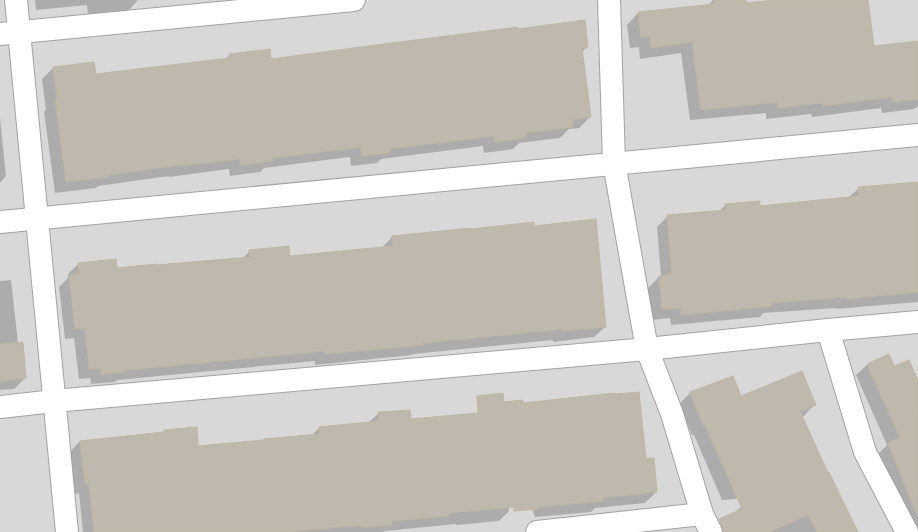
<svg xmlns="http://www.w3.org/2000/svg" width="918" height="532" viewBox="0 0 918 532" font-family="'Source Sans 3',sans-serif">
<style>
.residential{fill:#d9d8d8}
.shadow{fill:#0003}
.building{fill:#beb9ac;stroke:#c0b7a2}
.lines{fill:none;stroke-linecap:round;stroke-linejoin:round}
.minor-casing{stroke:#a2a2a2;stroke-width:24}
.minor{stroke:#fff;stroke-width:22}
</style>
<rect width="100%" height="100%" fill="#eeede0"/>
<rect class="residential" x="0" y="0" width="918" height="532"/>
<g class="shadow">
<polygon points="35,0 141,0 138,0 127,12 88,15 87,5 36,10"/>
<polygon points="713,0 745,0 745,4 784,0 867,0 873,47 918,42 918,106 914,109 882,113 881,108 812,117 811,114 766,119 766,113 690,120 681,53 640,59 639,47 630,48 627,25 638,13 708,6"/>
<polygon points="517,30 587,47 581,53 590,117 579,128 569,129 560,138 519,143 513,149 484,153 483,146 381,159 377,163 351,166 350,157 264,168 260,172 230,176 229,169 169,177 169,176 98,186 96,188 55,193 44,112 46,110 42,79 53,68 95,75 224,60 230,55 270,60"/>
<polygon points="0,118 6,176 0,183"/>
<polygon points="918,183 918,302 836,309 836,308 763,313 760,317 671,325 670,318 651,320 648,288 659,277 661,276 657,227 668,216 719,211 726,205 759,207 848,198 859,188"/>
<polygon points="533,227 605,327 594,337 553,342 553,340 413,354 412,355 315,365 315,361 117,380 115,382 91,384 90,378 79,379 74,338 65,339 59,287 68,278 68,274 78,264 117,269 243,258 250,251 289,257 382,248 392,237 470,229 471,230"/>
<polygon points="11,280 18,343 25,378 14,389 0,390 0,281"/>
<polygon points="909,361 918,383 918,532 917,532 877,455 887,445 856,375 867,365 894,367"/>
<polygon points="733,377 740,397 814,405 804,416 801,416 854,532 722,532 719,526 741,507 769,496 722,500 694,435 692,435 679,404 690,393"/>
<polygon points="638,393 645,459 653,459 656,492 645,503 595,508 591,512 535,517 499,421 499,422 509,511 499,521 456,525 456,524 385,531 383,532 83,532 79,493 75,494 70,452 80,441 163,433 165,431 196,428 197,447 263,441 264,440 312,435 319,428 368,423 379,413 409,411 410,420 497,412 498,416 509,405 614,394 615,396"/>
</g>
<g class="building">
<polygon points="715,0 746,0 746,3 775,0 868,0 874,46 918,41 918,99 893,102 892,97 823,106 822,103 778,108 777,102 701,110 692,42 651,48 650,36 641,37 638,12 715,4"/>
<polygon points="585,20 588,47 582,48 591,117 572,120 573,127 525,133 525,138 495,142 494,136 389,149 389,153 362,156 361,147 272,158 272,161 241,165 240,159 180,166 180,165 108,175 108,177 66,182 55,100 57,99 53,67 94,62 96,74 230,58 229,54 270,49 271,59 391,43 518,27 518,29"/>
<polygon points="918,182 918,292 846,299 846,297 771,303 772,306 681,315 681,308 662,309 659,276 672,274 667,215 726,210 725,204 760,201 760,206 859,196 858,187"/>
<polygon points="596,219 606,327 563,331 563,329 423,343 423,345 325,354 325,351 126,370 126,372 101,374 101,368 89,369 85,328 75,329 69,275 79,274 78,263 116,259 117,268 157,264 157,265 250,257 249,250 289,246 290,256 393,246 392,236 471,228 471,229 534,222 534,226"/>
<polygon points="23,342 26,378 0,381 0,344"/>
<polygon points="889,354 894,366 909,360 918,380 917,515 888,443 900,438 867,364"/>
<polygon points="802,371 816,405 800,411 828,473 829,472 858,532 817,532 808,515 770,532 723,532 722,526 719,519 742,509 705,425 703,425 690,392 733,376 741,396"/>
<polygon points="639,392 646,458 654,458 657,492 603,498 604,501 538,507 538,509 514,511 514,507 449,513 449,516 392,521 392,525 362,527 362,525 285,532 94,532 89,483 85,484 80,441 164,432 164,430 197,427 198,446 264,440 264,439 319,434 319,427 379,421 378,412 410,410 411,419 478,413 477,396 503,393 504,402 523,400 523,403 615,393 616,394"/>
</g>
<g class="lines">
<g class="minor-casing">
<g id="minor">
<polyline points="16,0 67,532"/>
<polyline points="609,0 614,163 647,349 672,414 702,514 711,532"/>
<polyline points="0,34 354,0"/>
<polyline points="0,222 918,135"/>
<polyline points="828,330 865,452 907,532"/>
<polyline points="0,407 54,401 647,349 828,330 918,322"/>
<polyline points="537,532 702,514"/>
</g>
</g>
<use href="#minor" class="minor"/>
</g>
</svg>
